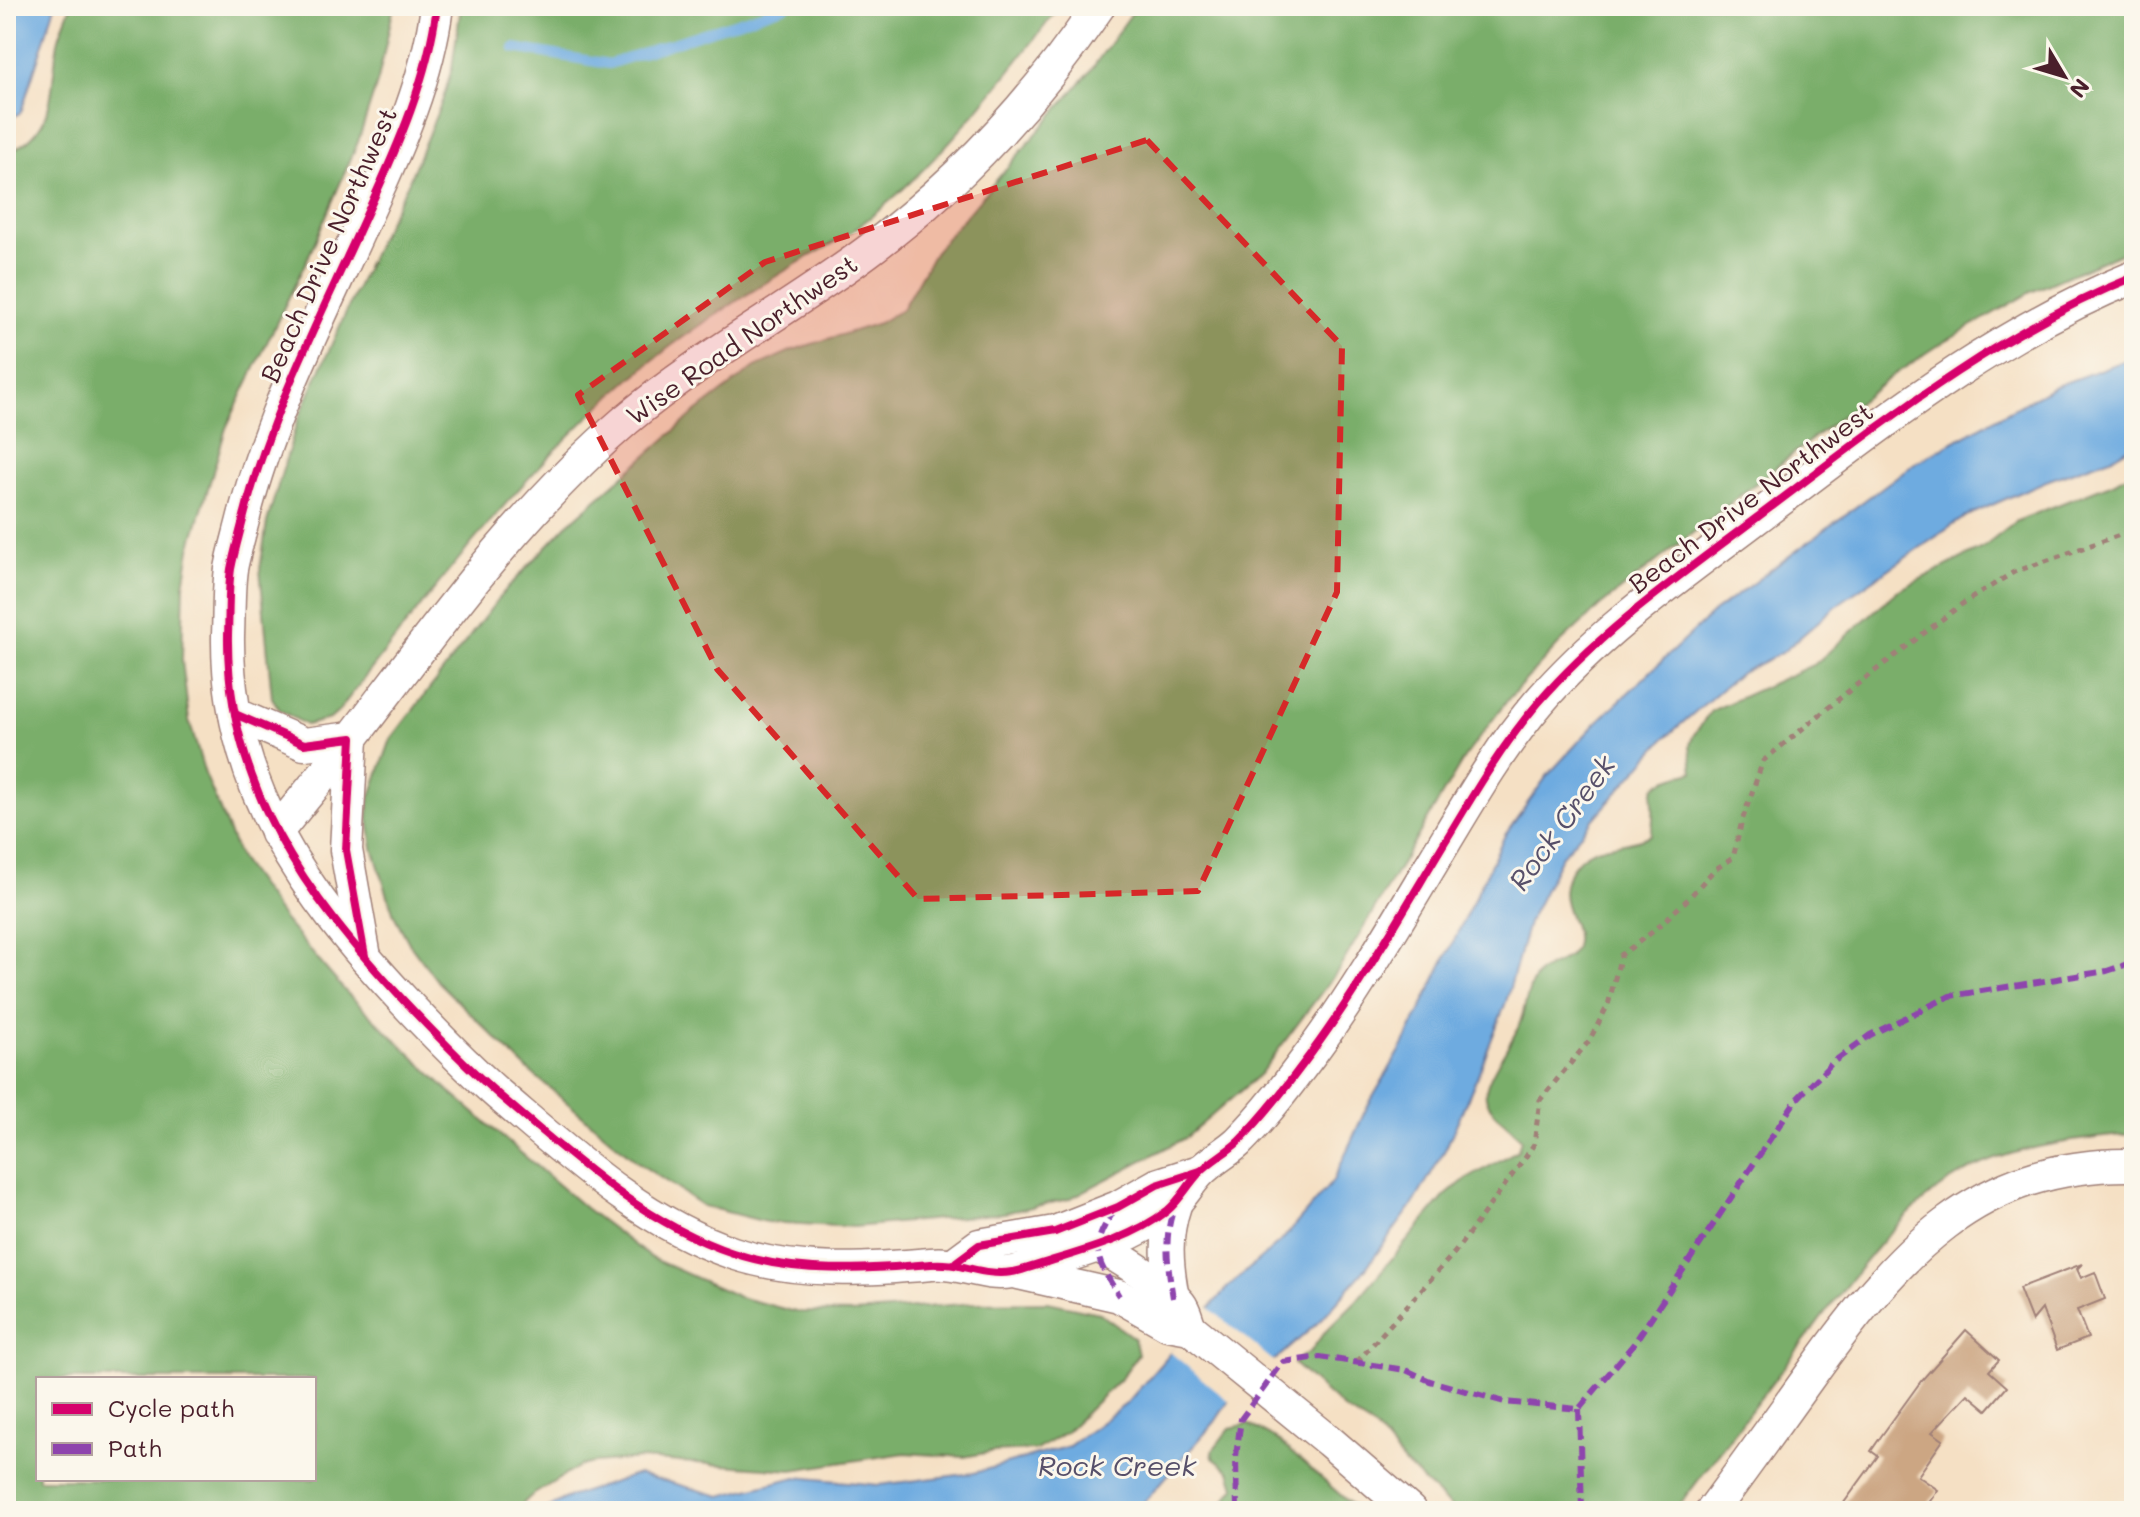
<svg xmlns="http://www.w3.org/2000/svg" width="2140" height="1517" viewBox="0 0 2140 1517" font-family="Mali,sans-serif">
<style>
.forest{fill:#7aae6a;stroke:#62664a;stroke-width:2;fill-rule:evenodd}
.water{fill:#6eabe0;stroke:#5c6586;stroke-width:2}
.pier{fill:#f5e0c4}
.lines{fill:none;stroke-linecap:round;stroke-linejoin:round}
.stream{stroke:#6eabe0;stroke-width:10}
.building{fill:#cca683}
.minor-casing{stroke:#a08078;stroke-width:35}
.path{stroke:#a08078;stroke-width:5;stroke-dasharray:6 6;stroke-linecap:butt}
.minor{stroke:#fff;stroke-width:32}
.quiet{stroke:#8e44ad;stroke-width:6;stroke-dasharray:12 6;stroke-linecap:butt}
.cycleway-casing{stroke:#fbf7ec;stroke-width:13}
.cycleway{stroke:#d6006c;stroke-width:8}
.marked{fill:#d62828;fill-opacity:0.2;stroke:#d62828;stroke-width:6;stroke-dasharray:16 10;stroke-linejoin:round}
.labels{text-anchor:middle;stroke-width:6;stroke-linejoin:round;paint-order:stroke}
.street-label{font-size:26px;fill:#4a1f2b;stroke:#fbf7ec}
.water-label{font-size:28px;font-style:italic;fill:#57506a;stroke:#fbf7ec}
</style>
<rect width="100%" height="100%" fill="#fbf7ec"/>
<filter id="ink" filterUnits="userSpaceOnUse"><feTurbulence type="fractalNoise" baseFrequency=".0125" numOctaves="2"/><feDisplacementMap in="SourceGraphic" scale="16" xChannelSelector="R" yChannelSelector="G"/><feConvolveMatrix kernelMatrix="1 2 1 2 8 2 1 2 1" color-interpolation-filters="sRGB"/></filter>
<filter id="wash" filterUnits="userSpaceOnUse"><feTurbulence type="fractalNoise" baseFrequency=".006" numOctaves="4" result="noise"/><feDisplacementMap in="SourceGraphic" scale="32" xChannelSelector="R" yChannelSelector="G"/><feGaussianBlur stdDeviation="1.8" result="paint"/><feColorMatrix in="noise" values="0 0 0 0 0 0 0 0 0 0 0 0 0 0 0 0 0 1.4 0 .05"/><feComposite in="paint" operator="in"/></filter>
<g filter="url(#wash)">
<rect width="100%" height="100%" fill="#f5e0c4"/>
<g class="forest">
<path d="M71 6H394L378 80 358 142 311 251 226 428 190 549 184 585 182 660 189 720 205 774 240 859 284 920 344 990 449 1091 585 1208 651 1258 739 1297 796 1312 854 1313 974 1303 1048 1302 1099 1313 1134 1338 1138 1354 1122 1377 1066 1432 1036 1450 990 1452 964 1457 905 1453 792 1470 640 1459 594 1463 580 1466 531 1496 515 1511H6V153C59 132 49 89 58 42 61 30 66 18 71 6ZM38 1379H314V1479H38Z"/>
<path d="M461 6H1060C1003 81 932 173 855 229 838 242 817 252 798 263 755 289 712 316 671 346 541 445 437 585 337 713L330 719 306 725 280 710 272 698 260 569 267 522 298 419 379 239 408 183 443 99 452 68Z"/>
<polygon points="1137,6 2134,6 2134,247 2031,292 1945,341 1892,376 1600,606 1559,644 1510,697 1464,758 1339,969 1260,1074 1187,1137 1069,1199 1004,1213 854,1227 766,1222 703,1206 640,1164 526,1068 438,982 409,943 394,915 373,848 368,814 370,798 391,739 503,593 566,526 696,412 755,367 793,350 879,323 902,309 936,250 1088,74"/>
<path d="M2134 472V1134C2071 1140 2001 1147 1947 1183 1891 1221 1848 1283 1808 1336 1763 1394 1719 1453 1675 1511H1455L1404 1463 1376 1429 1344 1409 1294 1364 1298 1359 1311 1351 1323 1334 1357 1300 1445 1196 1462 1182 1518 1150 1521 1139C1512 1126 1488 1112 1486 1097 1483 1081 1510 1046 1517 1030 1526 1012 1525 989 1539 973 1549 964 1568 962 1574 949 1586 923 1544 900 1577 862 1595 841 1628 847 1651 835 1661 789 1632 787 1693 772L1690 745 1693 736 1711 711 1815 664 1897 591 1984 547 2017 521 2113 483Z"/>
<polygon points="1248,1424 1276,1439 1359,1511 1204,1511 1223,1503 1235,1487 1230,1471 1213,1458 1212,1451 1230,1428"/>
</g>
<g class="water">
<polygon points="6,6 55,6 21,112 6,121"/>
<polygon points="2134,357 2134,444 2116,456 2046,481 1965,517 1841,602 1783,652 1739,674 1665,738 1562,855 1528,923 1506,1002 1477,1077 1446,1148 1414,1203 1363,1272 1320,1321 1230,1399 1215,1422 1136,1511 542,1511 566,1498 638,1474 721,1496 796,1477 879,1485 974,1473 1069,1446 1126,1404 1226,1289 1283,1239 1333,1181 1366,1109 1404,1044 1505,835 1547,776 1597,722 1714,612 1915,463 2051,388"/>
</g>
<polygon class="pier" points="1207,1306 1277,1364 1232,1404 1170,1352"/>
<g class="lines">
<polyline class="stream" points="514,48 609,64 786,6"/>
</g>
<g id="blocks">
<g class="building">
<polygon points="2082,1264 2077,1269 2081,1278 2095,1272 2105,1299 2077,1310 2088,1338 2057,1350 2042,1309 2032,1321 2019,1288"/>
<polygon points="1966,1330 1999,1360 1989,1371 2007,1387 1987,1410 1968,1394 1932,1432 1943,1440 1918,1476 1938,1490 1923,1511 1838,1511 1878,1456 1871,1451 1882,1435 1921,1381"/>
</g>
</g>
</g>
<g filter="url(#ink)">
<use href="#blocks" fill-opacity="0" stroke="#a08078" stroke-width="2"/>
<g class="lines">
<g class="minor-casing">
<g id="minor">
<path d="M437 6C428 78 398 146 368 211 323 312 270 412 243 520 239 536 234 553 231 569 228 590 229 614 228 635 226 786 306 896 404 1001 435 1034 466 1066 499 1095 570 1155 643 1223 733 1253 796 1274 866 1270 931 1264 960 1261 982 1277 1012 1272 1016 1272 1041 1264 1044 1263 1086 1250 1132 1238 1167 1211 1180 1200 1187 1186 1199 1173 1210 1161 1226 1153 1238 1142 1265 1115 1289 1083 1312 1052 1361 985 1403 911 1446 840 1474 793 1503 744 1539 702 1600 631 1681 575 1755 519 1875 429 1994 333 2134 277"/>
<polyline points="235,714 304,744 352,738 346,850 365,957"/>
<path d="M276 833C302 800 330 768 355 734 440 623 520 511 626 420 702 356 789 310 868 251 959 183 1036 99 1099 6"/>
<path d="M1085 1241C1108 1248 1165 1286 1180 1304 1185 1310 1187 1320 1190 1328"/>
<polyline points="956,1262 979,1245 1055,1232 1118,1207 1157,1185 1200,1171"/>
<polyline points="1018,1273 1119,1296 1168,1324 1190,1328 1329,1441 1410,1511"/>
<path d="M1173 1298C1167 1266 1164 1237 1175 1205"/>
<path d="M1712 1511C1746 1465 1779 1419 1812 1373 1897 1255 1976 1162 2134 1165"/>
</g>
</g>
<polyline class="path" points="1357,1362 1455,1252 1525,1158 1534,1144 1540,1100 1589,1041 1608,1005 1621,955 1651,933 1688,899 1714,870 1733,858 1742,821 1763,761 1850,690 1962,604 2014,572 2134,530"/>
<use href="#minor" class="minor"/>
<g class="quiet">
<path d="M1115 1210C1087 1248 1097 1260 1119 1296"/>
<path d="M1173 1298C1168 1267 1163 1238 1174 1208"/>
<polyline points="1579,1409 1582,1511"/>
<polyline points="1237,1511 1236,1456 1241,1419 1283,1362 1320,1357 1406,1370 1430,1381 1505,1402 1579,1409 1633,1345 1796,1100 1832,1063 1870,1035 1950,996 2107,971 2134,962"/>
</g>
<g class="cycleway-casing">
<g id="cycleway">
<path d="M437 6C428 78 398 146 368 211 323 312 270 412 243 520 239 536 234 553 231 569 228 590 229 614 228 635 226 786 306 896 404 1001 435 1034 466 1066 499 1095 570 1155 643 1223 733 1253 796 1274 866 1270 931 1264 960 1261 982 1277 1012 1272 1016 1272 1041 1264 1044 1263 1086 1250 1132 1238 1167 1211 1180 1200 1187 1186 1199 1173 1210 1161 1226 1153 1238 1142 1265 1115 1289 1083 1312 1052 1361 985 1403 911 1446 840 1474 793 1503 744 1539 702 1600 631 1681 575 1755 519 1875 429 1994 333 2134 277"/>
<polyline points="235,714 304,744 352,738 346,850 365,956"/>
<polyline points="956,1262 979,1245 1055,1232 1118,1207 1157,1185 1200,1171"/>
</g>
</g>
<use href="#cycleway" class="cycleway"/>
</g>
</g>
<path class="marked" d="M1147 140 1342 346 1337 592 1198 891 918 899 717 669 578 395 765 262Z"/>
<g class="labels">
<g class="street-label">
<text transform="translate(329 245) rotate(-66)" y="9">Beach Drive Northwest</text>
<text transform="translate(742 340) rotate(-35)" y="9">Wise Road Northwest</text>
<text transform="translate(1751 498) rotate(-37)" y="9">Beach Drive Northwest</text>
</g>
<g class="water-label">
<text transform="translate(1562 823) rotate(-54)" y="10">Rock Creek</text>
<text x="1117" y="1476">Rock Creek</text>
</g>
</g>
<rect width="2140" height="1517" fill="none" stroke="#fbf7ec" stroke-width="32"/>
<rect x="36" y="1377" width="280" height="104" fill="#fbf7ec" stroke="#b4a19f" stroke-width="2"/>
<rect x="52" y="1403" width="40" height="12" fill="#d6006c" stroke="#b4a19f" stroke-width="2"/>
<text x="108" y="1417" font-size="24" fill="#4a1f2b">Cycle path</text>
<rect x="52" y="1443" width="40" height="12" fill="#8e44ad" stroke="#b4a19f" stroke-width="2"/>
<text x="108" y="1457" font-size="24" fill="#4a1f2b">Path</text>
<g transform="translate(2064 76) rotate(128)" stroke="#fbf7ec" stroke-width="6" paint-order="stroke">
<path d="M0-6L14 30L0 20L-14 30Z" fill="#4a1f2b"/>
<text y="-12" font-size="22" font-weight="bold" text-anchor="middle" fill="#4a1f2b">N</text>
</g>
</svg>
